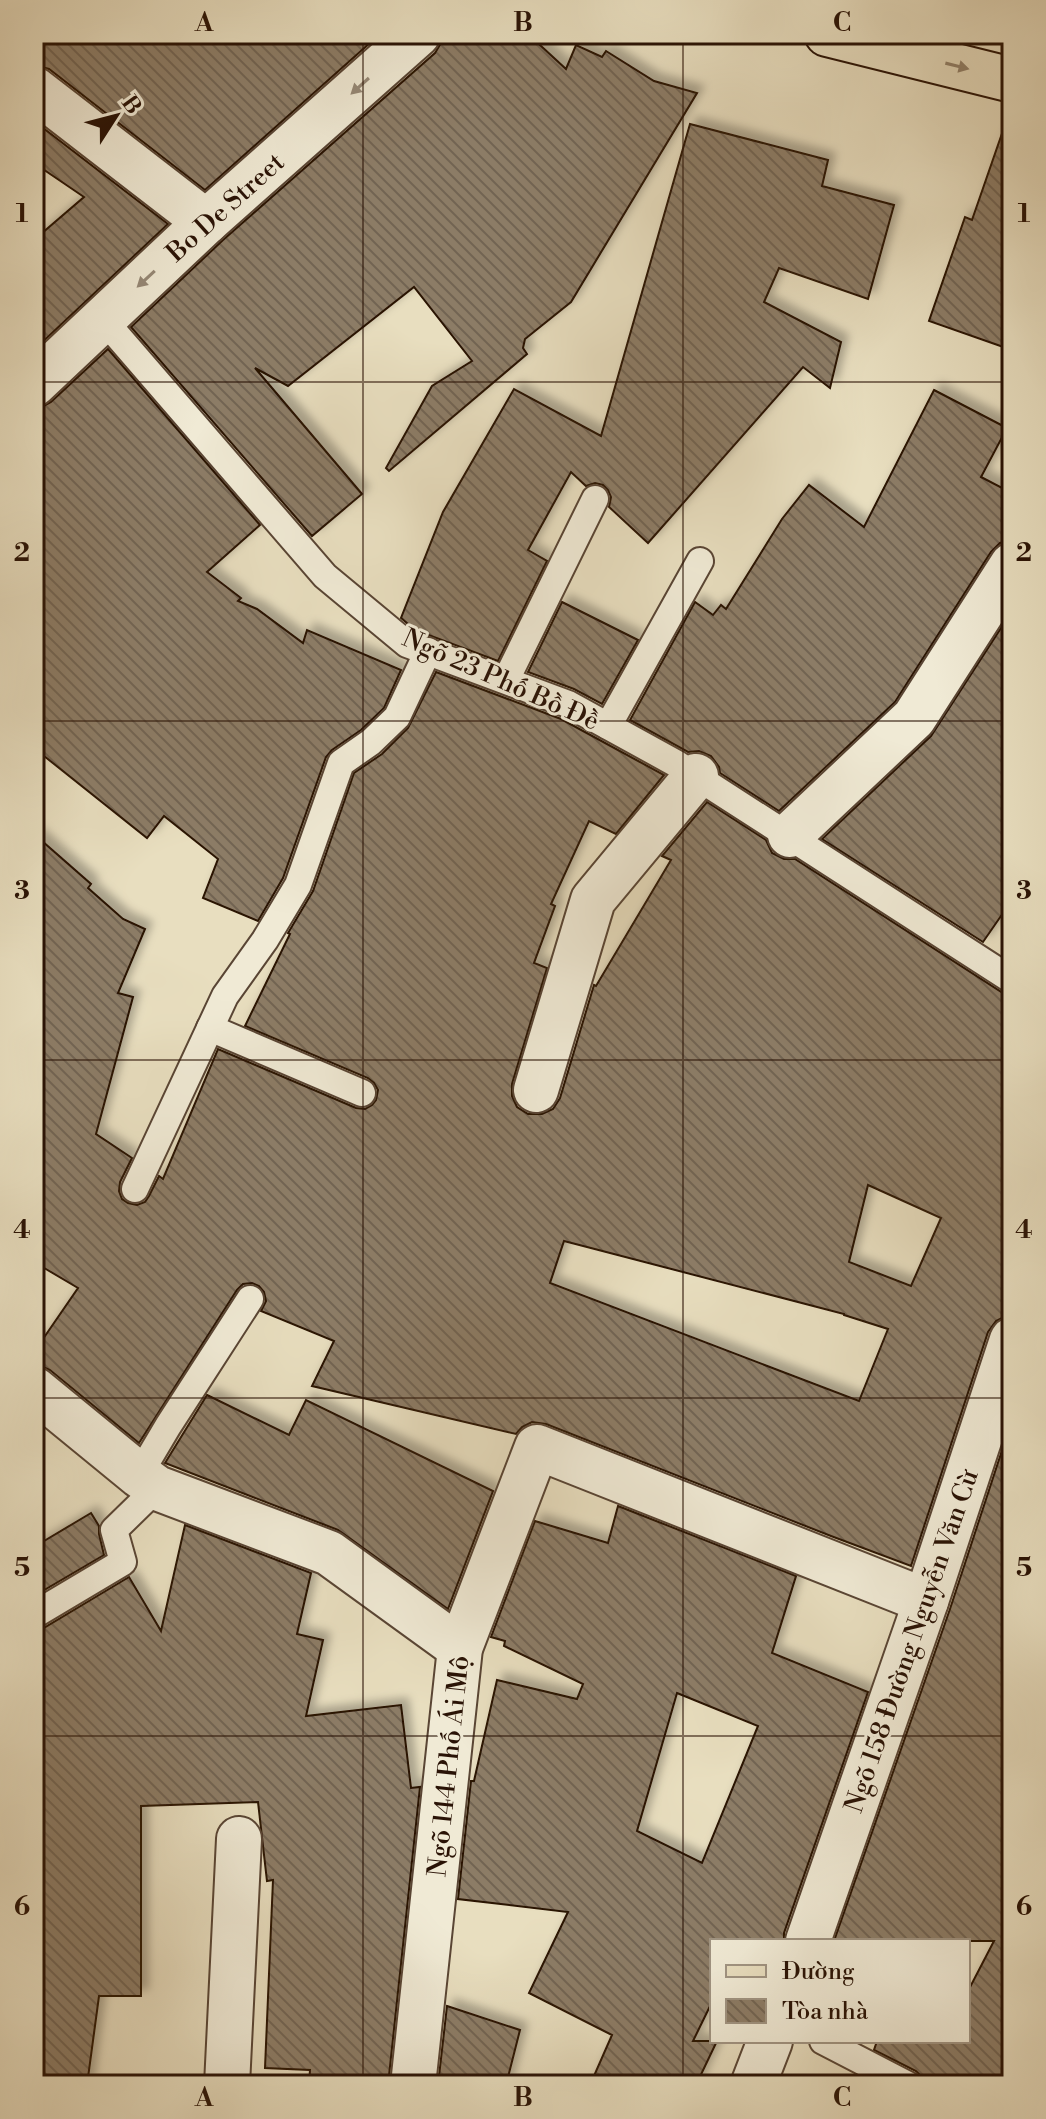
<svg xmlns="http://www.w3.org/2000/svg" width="1046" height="2119" viewBox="0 0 1046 2119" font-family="'Libre Bodoni',serif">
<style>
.building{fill:url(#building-back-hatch);stroke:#291205;stroke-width:2;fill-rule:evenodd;filter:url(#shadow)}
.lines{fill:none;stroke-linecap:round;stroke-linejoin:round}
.lane-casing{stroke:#594534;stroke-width:30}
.street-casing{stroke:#594534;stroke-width:48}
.primary-casing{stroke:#291205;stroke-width:48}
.lane{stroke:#f0ead5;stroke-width:26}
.street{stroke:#f0ead5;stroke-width:44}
.primary{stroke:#e8debf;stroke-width:44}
.oneway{fill:#92826b}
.oneway2{fill:#968977}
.grid{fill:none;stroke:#291205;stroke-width:2;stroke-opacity:0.55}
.labels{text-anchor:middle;stroke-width:6;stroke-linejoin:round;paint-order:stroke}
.street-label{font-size:26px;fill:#291205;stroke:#f0ead5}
.neatline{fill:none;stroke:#291205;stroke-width:3}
.grid-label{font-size:26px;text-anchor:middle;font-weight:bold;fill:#291205}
</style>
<defs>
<pattern id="building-back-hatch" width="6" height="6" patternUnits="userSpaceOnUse" patternTransform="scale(2)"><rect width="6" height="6" fill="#8c7c66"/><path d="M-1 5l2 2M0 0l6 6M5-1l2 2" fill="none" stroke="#726452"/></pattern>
<filter id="shadow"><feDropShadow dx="7" dy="-7" stdDeviation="4" flood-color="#0004"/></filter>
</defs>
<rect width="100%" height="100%" fill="#e8debf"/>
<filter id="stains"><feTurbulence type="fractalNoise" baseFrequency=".0025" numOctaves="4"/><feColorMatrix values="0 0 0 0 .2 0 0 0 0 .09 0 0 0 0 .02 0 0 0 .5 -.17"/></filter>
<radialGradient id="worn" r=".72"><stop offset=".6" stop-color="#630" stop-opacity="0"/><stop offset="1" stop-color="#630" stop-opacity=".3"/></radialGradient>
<g class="building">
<polygon points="34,34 380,34 205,190 49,69 34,65"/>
<polygon points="442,34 528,34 566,69 576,45 602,57 606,51 654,81 697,93 571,302 525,339 523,348 527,354 389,471 386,468 432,386 472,361 414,287 288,386 255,368 362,494 312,536 131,327 223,240 435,53 441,43"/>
<polygon points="34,121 168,224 34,350 34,240 84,197 34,163"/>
<polygon points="1006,122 1012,123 1012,350 929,321 965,217 972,220"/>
<polygon points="690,124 828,160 822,186 894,205 868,299 779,268 764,302 841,342 830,388 803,367 648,543 609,507 611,497 608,490 603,485 595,483 586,486 571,472 528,550 547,561 498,661 415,630 401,618 443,512 514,389 601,436"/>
<polygon points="108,349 260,525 207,572 241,598 238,601 257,609 303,643 307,630 401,670 384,708 361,730 332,750 326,757 283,878 258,921 203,898 218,859 164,816 147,838 34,748 34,408 40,408 51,402"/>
<polygon points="934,390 1007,428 981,477 1012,493 1012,540 1000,543 991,552 895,702 779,811 720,773 719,767 711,756 699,751 688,752 630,720 695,602 713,615 721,605 726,609 782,519 809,485 864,527"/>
<polygon points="562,602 638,640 602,704 574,689 528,672"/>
<polygon points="1012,611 1012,900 983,942 822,839 931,736"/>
<path d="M436 672 561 719 664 775 616 834 589 821 551 904 555 906 534 963 547 968 512 1084V1096L517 1107 528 1114H542L553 1109 560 1098 594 985 596 986 671 860 662 856 707 802 766 840 772 853 784 859H795L1003 993 1012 996V1316H1006L996 1321 988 1332 911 1566 831 1536 546 1424 532 1422 522 1427 516 1434 312 1386 334 1341 261 1311 266 1301 264 1292 259 1286 252 1283 243 1284 237 1290 139 1443 50 1370 39 1365H34V1352L78 1288 34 1262V834L91 884 88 888 123 919 145 929 118 993 133 997 96 1134 132 1158 120 1182 119 1191 122 1199 128 1203 137 1205 145 1202 149 1196 159 1176 163 1179 218 1049 356 1108 365 1109 372 1105 376 1100 378 1090 374 1083 368 1078 245 1026 290 934 288 933 313 891 354 773 382 754 408 728ZM868 1185 941 1218 911 1286 849 1262ZM564 1241 844 1314V1315L888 1329 859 1401 550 1283Z"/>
<polygon points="207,1395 289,1435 306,1400 493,1491 448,1609 338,1530 165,1463"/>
<polygon points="1012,1420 1012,2085 924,2085 922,2077 916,2071 874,2050 877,2041 968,2041 968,1991 994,1941 834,1941 950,1609"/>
<path d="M618 1506 796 1576 772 1653 868 1692 784 1933V1941H712V2002L693 2041H717L696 2085H590L612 2035 529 1993 568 1912 458 1899 471 1781H474L497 1680 577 1699 583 1684 504 1646 505 1641 491 1637 535 1521 608 1543ZM677 1693 758 1726 702 1863 637 1831Z"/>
<polygon points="91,1513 99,1526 99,1534 104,1555 34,1596 34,1547"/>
<polygon points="185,1525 311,1573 297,1634 323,1640 306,1716 401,1705 411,1788 420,1787 388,2085 309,2084 310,2070 265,2068 273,1880 267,1881 258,1802 141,1806 141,1996 99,1996 87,2085 39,2085 44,2050 34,2050 34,1631 42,1629 129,1577 161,1631"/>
<polygon points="447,2006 520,2030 506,2085 438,2085"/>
</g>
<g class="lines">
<g class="lane-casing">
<g id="lane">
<polyline points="103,319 325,576 407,644 568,704 677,764 1012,980"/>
<polyline points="506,680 595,499"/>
<polyline points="608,726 700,561"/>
<polyline points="210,1028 362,1093"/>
<polyline points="135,1189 225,996 265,940 298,885 341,763 371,742 397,717 428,651"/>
<polyline points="139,1475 168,1426 250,1299"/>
<polyline points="34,1615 123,1562 114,1530 157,1488"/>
<polyline points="823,2041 908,2085"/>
</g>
</g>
<g class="street-casing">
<g id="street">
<polyline points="34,89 206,222"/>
<polyline points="34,384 206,222 418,34"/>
<polyline points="790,835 914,718 1012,565"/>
<polyline points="536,1090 593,900 696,776"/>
<polyline points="34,1389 139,1475 157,1488 329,1553 460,1648"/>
<polyline points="808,1941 926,1601 1012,1340"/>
<polyline points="227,2085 239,1839"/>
<polyline points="413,2085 460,1648 537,1447 926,1601"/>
<polyline points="753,2085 770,2041"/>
</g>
</g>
<g class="primary-casing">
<polyline id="primary" points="827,34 1012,80"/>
</g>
<use href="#lane" class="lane"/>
<use href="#street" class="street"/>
<use href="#primary" class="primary"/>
</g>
<defs><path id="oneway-solid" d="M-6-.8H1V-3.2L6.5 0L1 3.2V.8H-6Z" transform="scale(2)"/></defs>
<use class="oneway" href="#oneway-solid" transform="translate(957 66) rotate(14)"/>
<g class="oneway2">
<use href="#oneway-solid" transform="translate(360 86) rotate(138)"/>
<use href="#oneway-solid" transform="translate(146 279) rotate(137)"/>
</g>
<path class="grid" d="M363 34V2085M683 34V2085M34 382H1012M34 721H1012M34 1060H1012M34 1398H1012M34 1736H1012"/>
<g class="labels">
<g class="street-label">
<text transform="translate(225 207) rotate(-42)" y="9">Bo De Street</text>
<text transform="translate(501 679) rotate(24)" y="9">Ngõ 23 Phố Bồ Đề</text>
<text transform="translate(911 1641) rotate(-71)" y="9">Ngõ 158 Đường Nguyễn Văn Cừ</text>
<text transform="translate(448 1766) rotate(-84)" y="9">Ngõ 144 Phố Ái Mộ</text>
</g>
</g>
<rect width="1046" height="2119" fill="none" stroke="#e8debf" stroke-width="88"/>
<rect x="710" y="1939" width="260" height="104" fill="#f0ead5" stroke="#a09482" stroke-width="2"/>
<rect x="726" y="1965" width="40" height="12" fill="#e8debf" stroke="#a09482" stroke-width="2"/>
<text x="782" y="1979" font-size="24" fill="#291205">Đường</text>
<rect x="726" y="1999" width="40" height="24" fill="url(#building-back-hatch)" stroke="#a09482" stroke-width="2"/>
<text x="782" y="2019" font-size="24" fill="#291205">Tòa nhà</text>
<g transform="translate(116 116) rotate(54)" stroke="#f0ead5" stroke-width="6" paint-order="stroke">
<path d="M0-6L14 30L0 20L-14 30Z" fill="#291205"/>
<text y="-12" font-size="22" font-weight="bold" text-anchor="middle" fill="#291205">B</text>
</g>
<rect x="44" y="44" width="958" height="2031" class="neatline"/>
<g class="grid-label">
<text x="204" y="31">A</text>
<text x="523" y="31">B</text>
<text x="842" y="31">C</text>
<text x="22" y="222">1</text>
<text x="1024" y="222">1</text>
<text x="22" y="561">2</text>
<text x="1024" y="561">2</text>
<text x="22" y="899">3</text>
<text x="1024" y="899">3</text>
<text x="22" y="1238">4</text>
<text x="1024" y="1238">4</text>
<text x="22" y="1576">5</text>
<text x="1024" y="1576">5</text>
<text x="22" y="1915">6</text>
<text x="1024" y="1915">6</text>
<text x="204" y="2106">A</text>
<text x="523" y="2106">B</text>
<text x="842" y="2106">C</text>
</g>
<rect width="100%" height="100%" filter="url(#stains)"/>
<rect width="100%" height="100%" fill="url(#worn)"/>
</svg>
